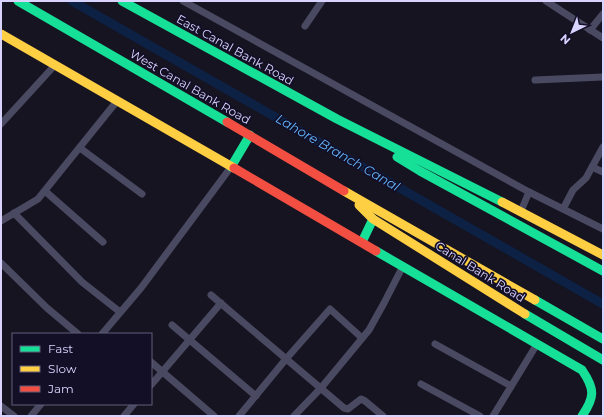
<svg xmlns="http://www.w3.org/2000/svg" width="604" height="417" viewBox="0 0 604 417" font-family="Montserrat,sans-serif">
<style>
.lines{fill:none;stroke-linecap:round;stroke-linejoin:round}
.canal{stroke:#0d2144;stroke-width:9}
.street{stroke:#4a4962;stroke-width:7}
.fast{stroke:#16e098;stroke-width:9}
.slow{stroke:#ffcf43;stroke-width:9}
.jam{stroke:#f24e42;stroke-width:9}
.labels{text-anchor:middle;stroke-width:3.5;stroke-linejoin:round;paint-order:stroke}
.street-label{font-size:12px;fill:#d9d4ff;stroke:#130f26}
.water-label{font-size:13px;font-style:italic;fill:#62b6ff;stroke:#130f26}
</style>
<rect width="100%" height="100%" fill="#161421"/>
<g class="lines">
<polyline class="canal" points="72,1 603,304"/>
<g class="street">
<polyline points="183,1 529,192 603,229"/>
<polyline points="546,1 603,38"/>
<polyline points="305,26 322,1"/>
<polyline points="590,30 603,14"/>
<polyline points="535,80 603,77"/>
<polyline points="1,124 55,65"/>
<polyline points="80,148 142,194"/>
<polyline points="592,167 603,172"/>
<polyline points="45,191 103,242"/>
<polyline points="563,209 573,190 586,178 603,147"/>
<polyline points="521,211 529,192"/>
<polyline points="14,213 82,282 120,312"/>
<polyline points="1,221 38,199 117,101"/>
<polyline points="1,263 47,308 78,334"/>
<polyline points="211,295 344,408 348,409 361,399 365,401 383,416"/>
<polyline points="172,325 256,396"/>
<polyline points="102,334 141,288 231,167"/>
<polyline points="435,344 511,386"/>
<polyline points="151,362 214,416"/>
<polyline points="421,384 480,416"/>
<polyline points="151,385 221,303"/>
<polyline points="1,406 14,416"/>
<polyline points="31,416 41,404"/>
<polyline points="124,416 134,404"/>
<polyline points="239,416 286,359 330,309 362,338"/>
<polyline points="294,416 321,388 369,330 384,303 403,266"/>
<polyline points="493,416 537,344"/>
</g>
<g class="fast">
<polyline points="18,1 227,122"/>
<polyline points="122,1 337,119 502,202"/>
<polyline points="397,157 420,171 603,271"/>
<polyline points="231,167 250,135"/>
<polyline points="362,242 373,219"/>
<path d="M376 251 582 370C595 389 595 397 582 416"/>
<polyline points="535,300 603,339"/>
<polyline points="525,314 603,360"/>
</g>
<g class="slow">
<polyline points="1,34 234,168"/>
<polyline points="344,191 535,300"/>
<polyline points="502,202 603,255"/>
<polyline points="359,205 373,219 525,314"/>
</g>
<g class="jam">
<polyline points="227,122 344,191"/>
<polyline points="234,168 376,251"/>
</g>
</g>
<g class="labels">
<g class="street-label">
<text transform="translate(235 50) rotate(29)" y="4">East Canal Bank Road</text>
<text transform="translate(190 87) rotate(30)" y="4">West Canal Bank Road</text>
<text transform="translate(480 272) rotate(32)" y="4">Canal Bank Road</text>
</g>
<g class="water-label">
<text transform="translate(338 152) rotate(30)" y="5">Lahore Branch Canal</text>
</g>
</g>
<rect width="604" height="417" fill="none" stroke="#d9d4ff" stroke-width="4"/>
<rect x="12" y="333" width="140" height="72" fill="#130f26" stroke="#625e7d"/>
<rect x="20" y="346" width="20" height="6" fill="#16e098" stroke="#625e7d"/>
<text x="48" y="353" font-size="12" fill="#d9d4ff">Fast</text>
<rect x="20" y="366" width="20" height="6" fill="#ffcf43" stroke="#625e7d"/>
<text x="48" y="373" font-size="12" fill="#d9d4ff">Slow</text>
<rect x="20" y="386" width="20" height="6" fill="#f24e42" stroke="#625e7d"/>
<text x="48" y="393" font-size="12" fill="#d9d4ff">Jam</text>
<g transform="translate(572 32) rotate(223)" stroke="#130f26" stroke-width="3" paint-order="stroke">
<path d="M0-3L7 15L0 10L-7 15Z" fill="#d9d4ff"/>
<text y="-6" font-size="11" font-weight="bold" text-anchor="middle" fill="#d9d4ff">N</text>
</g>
</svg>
